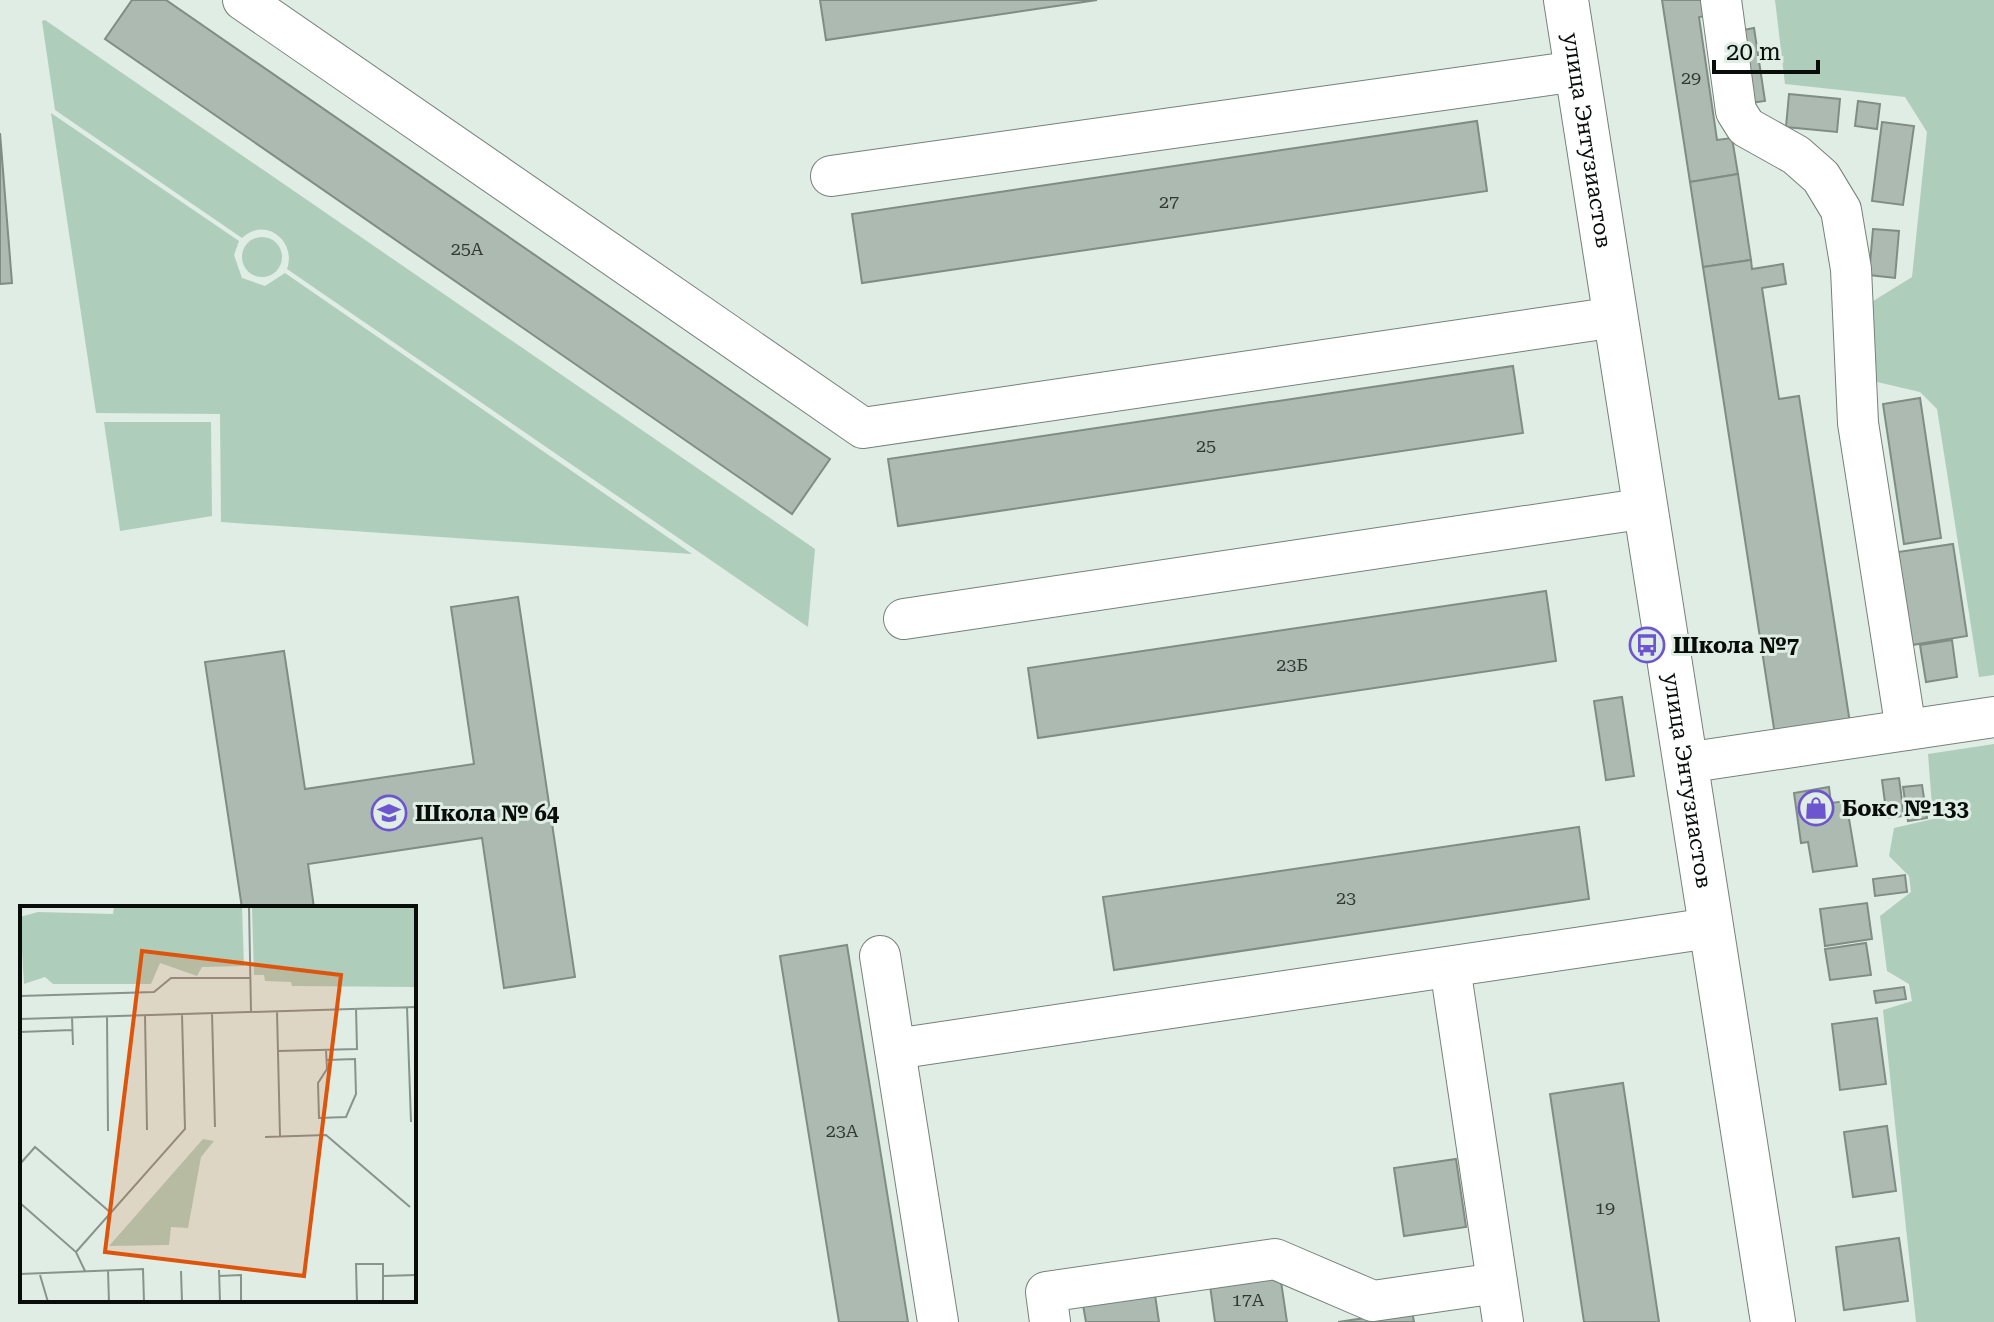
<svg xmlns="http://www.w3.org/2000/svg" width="1994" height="1322" viewBox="0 0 1994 1322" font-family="'Roboto Serif',serif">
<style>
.green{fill:#afcdbb}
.building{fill:#acbab2;stroke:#7f8d85;stroke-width:2}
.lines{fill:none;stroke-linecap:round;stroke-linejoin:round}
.minor-casing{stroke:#75827a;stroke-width:42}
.major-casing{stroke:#75827a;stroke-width:46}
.minor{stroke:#fff;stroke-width:40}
.major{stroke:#fff;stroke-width:44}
.labels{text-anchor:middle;stroke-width:6;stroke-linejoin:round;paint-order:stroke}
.number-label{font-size:18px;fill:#313834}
.street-label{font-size:22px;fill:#080d0a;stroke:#dfede5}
.poi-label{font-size:22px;font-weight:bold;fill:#080d0a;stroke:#dfede5;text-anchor:start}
.inset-road{fill:none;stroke:#89938d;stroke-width:2}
.view{fill:#dd550c;fill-opacity:0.15;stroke:#dd550c;stroke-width:4}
.inset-edge{fill:none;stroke:#080d0a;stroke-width:4}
</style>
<rect width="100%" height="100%" fill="#dfede5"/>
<g class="green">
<polygon points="1775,0 1994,0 1994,675 1979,677 1937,409 1920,392 1877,382 1870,303 1912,277 1927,132 1905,97 1785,84"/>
<path d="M45 20 815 549 808 627 287 269C297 241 265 216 242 238L55 110 42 21Z"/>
<polygon points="51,113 239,241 234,255 242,278 265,286 285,273 692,554 221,522 220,414 96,413"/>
<circle cx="262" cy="257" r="20"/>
<polygon points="104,422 211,422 212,516 120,531"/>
<polygon points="1994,744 1994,1322 1916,1322 1883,1010 1912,1001 1909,984 1887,971 1880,916 1911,892 1909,876 1889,856 1894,828 1933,819 1928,754"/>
</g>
<g class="building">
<polygon points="132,0 166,0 830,459 792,514 105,39"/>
<polygon points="820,0 1097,0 826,40"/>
<polygon points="1662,0 1713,0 1715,15 1699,17 1717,140 1732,138 1738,174 1690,182"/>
<polygon points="1754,28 1765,101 1743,104 1733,32"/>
<polygon points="1789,94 1840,99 1837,132 1786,127"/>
<polygon points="1858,101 1880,104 1877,129 1855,126"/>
<polygon points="1477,121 1487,191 862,283 852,214"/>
<polygon points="1882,122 1914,126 1903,205 1872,201"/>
<polygon points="0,133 12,283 0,284"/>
<polygon points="1738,174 1751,260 1703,267 1690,182"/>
<polygon points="1873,229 1899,231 1895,278 1869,275"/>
<polygon points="1751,260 1752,269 1783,264 1786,284 1762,288 1779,399 1799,396 1850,723 1775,735 1703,267"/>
<polygon points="1513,366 1523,433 898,526 888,459"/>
<polygon points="1920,398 1941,538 1904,544 1883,404"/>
<polygon points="1953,544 1967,636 1912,645 1898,552"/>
<polygon points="1546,591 1556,661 1038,738 1028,668"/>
<polygon points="518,597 575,977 504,988 482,838 308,864 314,908 242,908 205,662 284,651 305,789 474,764 451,607"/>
<polygon points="1952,640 1957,677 1926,682 1920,645"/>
<polygon points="1622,697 1634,776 1606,780 1594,701"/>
<polygon points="1899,778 1904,816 1887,818 1882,780"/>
<polygon points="1922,785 1927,818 1908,821 1903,787"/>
<polygon points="1829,787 1831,803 1846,801 1857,866 1813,872 1808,842 1801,843 1794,793"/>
<polygon points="1579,827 1589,899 1114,970 1103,897"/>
<polygon points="1905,875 1907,892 1875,896 1873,879"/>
<polygon points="1867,903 1872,939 1825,946 1820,909"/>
<polygon points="1866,943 1871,975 1830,980 1825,949"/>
<polygon points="847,945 885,1180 908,1322 839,1322 780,956"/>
<polygon points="1904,987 1906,999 1876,1003 1874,991"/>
<polygon points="1877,1018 1886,1084 1840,1090 1832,1024"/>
<polygon points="1623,1083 1659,1322 1584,1322 1550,1094"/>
<polygon points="1887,1126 1896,1191 1853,1197 1844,1132"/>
<polygon points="1456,1159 1466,1227 1404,1236 1394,1168"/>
<polygon points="1899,1238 1908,1301 1844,1310 1836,1247"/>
<polygon points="1279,1268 1287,1322 1215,1322 1209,1278"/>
<polygon points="1155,1295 1159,1322 1086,1322 1083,1305"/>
<polygon points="1412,1311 1414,1322 1338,1322"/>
</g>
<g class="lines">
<g class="minor-casing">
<g id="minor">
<polyline points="243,0 863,428 1616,317"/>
<polyline points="1721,0 1736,111 1746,127 1796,155 1821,177 1841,210 1851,269 1858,423 1906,730"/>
<polyline points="831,176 1577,71"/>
<polyline points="904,619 1647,508"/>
<polyline points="1685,763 1994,717"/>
<polyline points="880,956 938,1322"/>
<polyline points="1450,967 1503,1322"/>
<polyline points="895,1049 1710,928"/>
<polyline points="1050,1322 1046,1292 1275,1259 1373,1301 1497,1283"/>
</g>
</g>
<g class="major-casing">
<g id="major">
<path id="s1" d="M1566 0 1773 1322"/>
</g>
</g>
<use href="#minor" class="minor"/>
<use href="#major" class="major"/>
</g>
<defs>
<g id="bus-ring" transform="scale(1.8)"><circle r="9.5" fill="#dfede5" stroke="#6d55cf" stroke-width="1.5"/><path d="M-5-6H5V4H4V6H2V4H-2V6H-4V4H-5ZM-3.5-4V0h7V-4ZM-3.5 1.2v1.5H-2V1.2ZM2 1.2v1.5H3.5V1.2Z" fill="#6d55cf"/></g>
<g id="shop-ring" transform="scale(1.8)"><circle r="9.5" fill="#dfede5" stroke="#6d55cf" stroke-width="1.5"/><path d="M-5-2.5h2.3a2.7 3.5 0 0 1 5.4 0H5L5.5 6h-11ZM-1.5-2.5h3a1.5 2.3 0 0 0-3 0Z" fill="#6d55cf"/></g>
<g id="school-ring" transform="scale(1.8)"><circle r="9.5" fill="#dfede5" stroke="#6d55cf" stroke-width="1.5"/><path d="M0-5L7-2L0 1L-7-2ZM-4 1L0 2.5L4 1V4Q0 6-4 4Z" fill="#6d55cf"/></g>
</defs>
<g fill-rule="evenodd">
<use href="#bus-ring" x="1647" y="645"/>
<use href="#shop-ring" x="1816" y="808"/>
<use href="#school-ring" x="389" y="813"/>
</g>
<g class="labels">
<g class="number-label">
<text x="1691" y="84">29</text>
<text x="1169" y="208">27</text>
<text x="467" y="255">25А</text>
<text x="1206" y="452">25</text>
<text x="1292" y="671">23Б</text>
<text x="1346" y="904">23</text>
<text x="842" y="1137">23А</text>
<text x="1605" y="1214">19</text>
<text x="1248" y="1306">17А</text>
</g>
<g class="street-label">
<text dy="8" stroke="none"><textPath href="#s1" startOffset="142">улица Энтузиастов</textPath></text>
<text dy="8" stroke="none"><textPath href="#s1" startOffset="790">улица Энтузиастов</textPath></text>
</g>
<g class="poi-label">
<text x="1673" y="653">Школа №7</text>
<text x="1842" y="816">Бокс №133</text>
<text x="415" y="821">Школа № 64</text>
</g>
</g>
<g transform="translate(20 906)">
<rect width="396" height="396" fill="#dfede5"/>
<path d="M94 0H222L224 60 182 61 177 70 140 57 131 78H33L25 71 4 78 0 11 18 6 93 8ZM232 0H396V81L272 80 271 76 245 75 244 69H234ZM183 233 194 235 181 251 168 322 151 321 149 339 89 340Z" fill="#afcdbb"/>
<path class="inset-road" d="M229 0 231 106M0 90 134 86 151 72H230M387 101 391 216M257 105 260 230M192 107 195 221M125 109 127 224M87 110 88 225M52 111 53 139M0 113 396 101M0 126 52 124M306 144 307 163 298 177 299 212 326 211 336 188 335 153 306 154M258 145 337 143 336 102M245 231 306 229 390 301M0 258 15 241 91 307M0 297 56 346 65 365M56 346 165 223 162 108M88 364 89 396M199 364 200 396M161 365 162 396M0 368 123 363 124 396M20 369 28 396M199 370 221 369V396M337 396 336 358H363V370M363 396V370L396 369"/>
<path class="view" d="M122 45 321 69 284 370 85 346Z"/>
<rect width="396" height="396" class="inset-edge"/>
</g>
<path d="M1714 60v12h104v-12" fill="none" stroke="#080d0a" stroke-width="4"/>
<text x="1726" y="60" font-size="24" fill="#080d0a" stroke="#dfede5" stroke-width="6" paint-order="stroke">20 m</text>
</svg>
